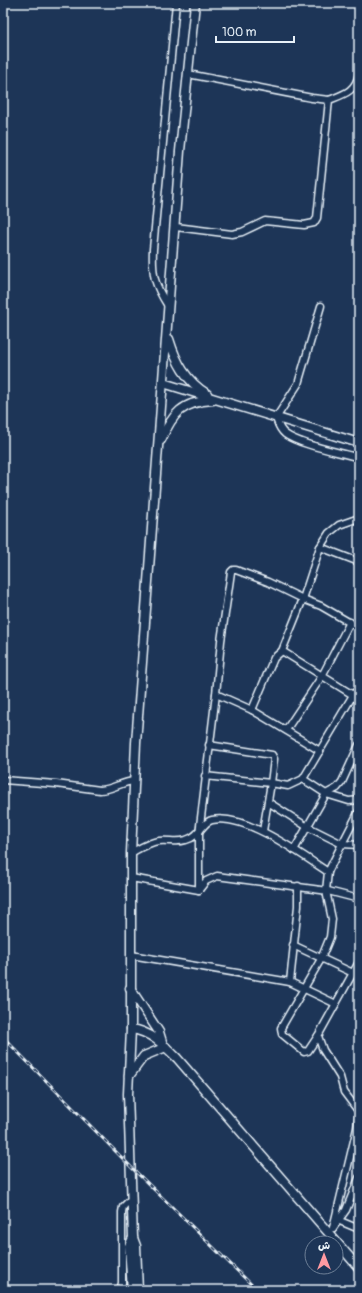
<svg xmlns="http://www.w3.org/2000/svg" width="362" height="1293" viewBox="0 0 362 1293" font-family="Pangolin,'Playpen Sans Arabic',sans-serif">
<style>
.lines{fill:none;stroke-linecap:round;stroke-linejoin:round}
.minor-casing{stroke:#e8f1f8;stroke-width:9}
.major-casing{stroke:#e8f1f8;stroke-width:11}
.minor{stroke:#1d3557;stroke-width:6}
.major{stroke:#1d3557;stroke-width:8}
.rail-casing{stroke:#e8f1f8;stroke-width:3}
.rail{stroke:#1d3557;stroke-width:1.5;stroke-dasharray:4.5;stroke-linecap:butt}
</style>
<rect width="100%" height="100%" fill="#1d3557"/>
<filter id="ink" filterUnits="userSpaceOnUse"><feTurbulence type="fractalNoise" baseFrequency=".025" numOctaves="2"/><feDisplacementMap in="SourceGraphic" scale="8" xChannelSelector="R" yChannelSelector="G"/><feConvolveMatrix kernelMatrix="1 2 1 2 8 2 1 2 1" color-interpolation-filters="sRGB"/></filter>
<g filter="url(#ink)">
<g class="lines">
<g class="minor-casing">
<g id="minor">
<polyline points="188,74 312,98 329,100"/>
<path d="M176 227 232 234 242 232 265 221 304 225 314 223 317 218 329 100C345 94 356 91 359 73"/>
<path d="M168 306C154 284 152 275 153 249L176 3"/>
<path d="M321 306 298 384 276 418C278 424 279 429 285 434 300 445 340 452 359 458"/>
<polyline points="320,547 359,562"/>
<polyline points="282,651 353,695"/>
<polyline points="216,694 252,710 320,751"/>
<polyline points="252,710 274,658 282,651 303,599 320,547 329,533 339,525 359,518"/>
<polyline points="286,730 322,676 350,622"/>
<polyline points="205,776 271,783 274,759 272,755 209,745"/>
<polyline points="303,779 353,695 359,688"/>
<path d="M3 780 56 784 100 790C112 790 121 782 134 781"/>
<polyline points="268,802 306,826 342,844 359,811"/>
<polyline points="263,831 271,783 288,786 303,779 326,794 337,788 342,782 359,745"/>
<polyline points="294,850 326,794 349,801 359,800"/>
<path d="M131 853C140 848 149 842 159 841 169 840 177 843 186 840 201 836 202 822 212 820 245 813 301 854 328 872L326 891 332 919 330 937 321 959 281 1028 282 1034 304 1052 308 1051 318 1036 359 962"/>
<polyline points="328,872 342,844 359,845"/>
<polyline points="131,878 199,890 206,881 217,876 328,891 359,899"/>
<polyline points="199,890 199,834 216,694 221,641 231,572 233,570 236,570 268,582 303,599 321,606 359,628"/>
<polyline points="293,945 353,973 359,972"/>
<polyline points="131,955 290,982 298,906 298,886"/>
<polyline points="290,982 336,1004"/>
<polyline points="318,1036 323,1050 340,1077 344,1092 359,1112"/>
<polyline points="340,1221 359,1229"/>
<polyline points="333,1228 357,1128 359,1113"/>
<polyline points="333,1228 346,1210 359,1178"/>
<polyline points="120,1290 122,1283 122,1212 123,1207 131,1199"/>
</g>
</g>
<g class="major-casing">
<g id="major">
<path d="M169 339C176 362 186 381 207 394"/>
<polyline points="163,383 359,443"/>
<path d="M161 440C173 413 182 402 213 400"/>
<polyline points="130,988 159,1032 163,1045"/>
<path d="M131 1029C150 1031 164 1045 177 1058L359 1268"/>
<polyline points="129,1076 144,1056 166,1047"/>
<polyline points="132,1290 129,1246 133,1238"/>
<polyline points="138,1290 136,1246 133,1238 128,1094 131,1029 131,853 136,743 180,151 195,3"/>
</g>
</g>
<use href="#minor" class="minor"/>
<use href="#major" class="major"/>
<g class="rail-casing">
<polyline id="rail" points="3,1037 131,1167 257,1290"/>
</g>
<use href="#rail" class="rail"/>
</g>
</g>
<rect width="362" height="1293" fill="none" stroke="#1d3557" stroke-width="16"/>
<rect x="8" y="8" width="346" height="1277" fill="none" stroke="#e8f1f8" stroke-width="1.5" filter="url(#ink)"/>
<g transform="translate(324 1255)"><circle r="19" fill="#1d3557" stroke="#6e8097"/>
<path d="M0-3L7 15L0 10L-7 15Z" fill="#ff9aa2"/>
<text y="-6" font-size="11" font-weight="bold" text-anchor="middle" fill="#e8f1f8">ش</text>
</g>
<path d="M216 36v6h78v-6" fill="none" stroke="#e8f1f8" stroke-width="2"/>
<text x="222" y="36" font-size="12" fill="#e8f1f8" stroke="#1d3557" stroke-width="3" paint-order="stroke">100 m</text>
</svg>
